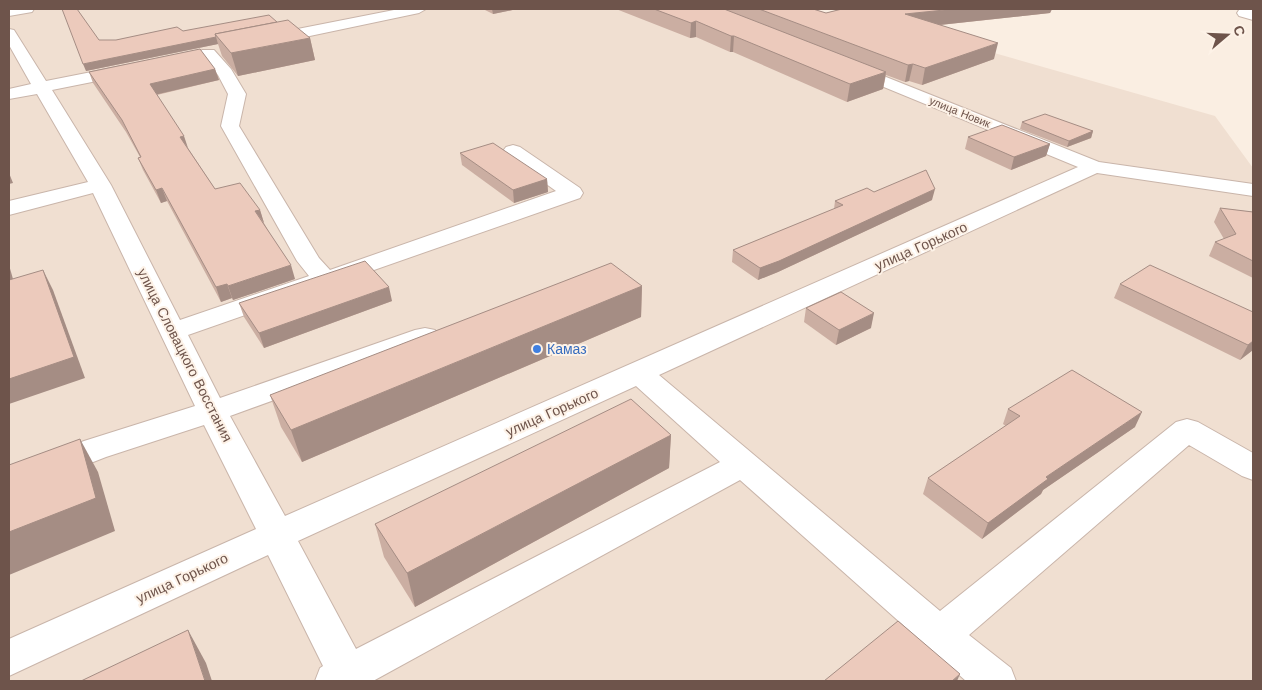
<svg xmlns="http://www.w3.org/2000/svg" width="1262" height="690" viewBox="0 0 1262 690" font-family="'Work Sans',sans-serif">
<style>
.residential{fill:#f0dfd1}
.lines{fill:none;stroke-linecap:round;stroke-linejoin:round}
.minor-casing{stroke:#c9b5aa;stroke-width:2}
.minor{fill:#fff;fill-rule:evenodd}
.wall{fill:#cbaea2}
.shaded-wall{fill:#a58d84}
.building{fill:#eccabc;stroke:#a58d84}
.shop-dot{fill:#3f7fe0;stroke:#fdf2e7;stroke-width:2}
.labels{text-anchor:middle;stroke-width:4;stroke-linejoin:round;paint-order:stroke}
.far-street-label{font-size:11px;fill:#6e544b;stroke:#fdf2e7}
.street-label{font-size:14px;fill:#6e544b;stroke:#fdf2e7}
.shop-label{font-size:14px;fill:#366cbe;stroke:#fdf2e7;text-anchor:start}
</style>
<rect width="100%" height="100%" fill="#faeee2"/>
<polygon class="residential" points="9,9 797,9 832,21 861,15 1215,116 1253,168 1253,681 9,681"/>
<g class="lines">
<g class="minor-casing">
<g id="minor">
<polygon points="9,9 34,9 32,12 9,16"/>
<polygon points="399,9 426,9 419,13 267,45 262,43 259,40 262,37 267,35"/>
<polygon points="1244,9 1253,9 1253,20 1239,16 1237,13 1239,10"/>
<path d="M9 29 14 30 46 81 127 65 133 67 135 70 133 73 127 75 52 90 111 185 180 320 309 276 297 261 221 126 228 94 218 75 200 53 202 50H214L231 69 246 94 239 126 319 258 330 270 556 191 506 155 503 151 506 147 513 145 520 147 580 188 583 193 580 198 188 335 220 398 415 330 425 328 435 330 439 336 435 342 230 416 285 516 1078 167 845 71 843 68 845 65 851 63 1099 162 1253 184V196L1097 173 659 375 940 611 1176 422 1187 419 1198 422 1253 453V480L1242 476 1189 445 969 635 1011 668 1016 681H966L740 480 373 681H315L320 668 323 666 268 555 9 676V639L256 529 204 425 106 457 9 495V470L84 441 195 406 93 193 9 215V201L88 182 37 94 9 99V89L31 84 9 45ZM636 386 720 462 356 649 298 541Z"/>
</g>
</g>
<use href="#minor" class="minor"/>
</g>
<g class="wall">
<polygon points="483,9 517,9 493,14"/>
<polygon points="616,9 813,9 826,13 842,9 1052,9 1050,13 940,25 994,59 922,85 909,81 905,82 886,75 883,89 847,102 733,52 730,52 696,37 690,38"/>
<polygon points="277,22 310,38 315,60 238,76 222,56 218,44 86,71 99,40 116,40 183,31"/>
<polygon points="215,69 219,80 157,95 188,148 215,189 260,210 264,223 295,279 233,300 232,298 221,302 167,201 161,203 143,170 138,158 140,157 126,132 93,83 89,72"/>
<polygon points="1022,122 1093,131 1091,138 1067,147 1020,129"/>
<polygon points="968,137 1050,144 1046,156 1011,170 965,149"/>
<polygon points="460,153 547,179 548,192 514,203 462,165"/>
<polygon points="874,192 932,200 778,272 758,280 732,262 733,250 834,209 835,201"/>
<polygon points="1220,208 1253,212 1253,278 1209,256 1215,242 1224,239 1214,222"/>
<polygon points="1120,284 1253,312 1253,350 1240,360 1114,298"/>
<polygon points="642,286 641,317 302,462 281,427 270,395"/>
<polygon points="392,301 264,348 244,317 239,303"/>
<polygon points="806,308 871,328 836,345 804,322"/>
<polygon points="1008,409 1135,427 1043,490 1041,494 982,539 923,494 928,478 1006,426 1003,424"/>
<polygon points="671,435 669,468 415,607 384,557 375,524"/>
</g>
<g class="shaded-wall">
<polygon points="492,9 517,9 493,14"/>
<polygon points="954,9 1052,9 1050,13 902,29 905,14"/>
<polygon points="696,21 696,37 690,38 691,23"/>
<polygon points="731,36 734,36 733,52 730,52"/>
<polygon points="216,37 218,44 86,71 83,64"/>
<polygon points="310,38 315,60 238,76 231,53"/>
<polygon points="998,43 994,59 922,85 925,68"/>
<polygon points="913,64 909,81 905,82 908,65"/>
<polygon points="215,69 219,80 154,95 150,84"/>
<polygon points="886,72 883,89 847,102 850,84"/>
<polygon points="1093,131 1091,138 1067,147 1069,141"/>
<polygon points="184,136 188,148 180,137"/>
<polygon points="1050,144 1046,156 1011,170 1014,157"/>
<polygon points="9,173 13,183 9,184"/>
<polygon points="547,179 548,192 514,203 513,190"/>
<polygon points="162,188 167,201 161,203 156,190"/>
<polygon points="935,189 932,200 778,272 758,280 760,268"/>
<polygon points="260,210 264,223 255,211"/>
<polygon points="9,265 19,300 9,281"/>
<polygon points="291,265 295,279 233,300 228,286"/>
<polygon points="43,270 53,290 85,378 9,404 9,379"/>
<polygon points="227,284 232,298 221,302 216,287"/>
<polygon points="642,286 641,317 302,462 291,430"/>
<polygon points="389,287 392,301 264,348 259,333"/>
<polygon points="874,313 871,328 836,345 839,330"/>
<polygon points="1253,341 1253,350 1240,360 1248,345"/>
<polygon points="1142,412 1135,427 1043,490 1041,494 982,539 988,523 1046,477"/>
<polygon points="671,435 669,468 415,607 407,573"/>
<polygon points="80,439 98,472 115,531 9,575 9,532"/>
<polygon points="188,630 206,663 212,681 205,681"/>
<polygon points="960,674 957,681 952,681"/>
</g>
<g class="building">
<polygon points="62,9 77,9 99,40 116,40 177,27 183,31 269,15 277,22 215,34 216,37 83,64"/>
<polygon points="654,9 724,9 886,72 850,84 734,36 731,36 696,21 691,23"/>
<polygon points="759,9 813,9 826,13 842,9 954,9 905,14 998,43 925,68 913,64 908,65"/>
<polygon points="288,20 310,38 231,53 215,34"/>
<polygon points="200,49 215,69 150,84 184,136 180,137 215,189 240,183 260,210 255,211 291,265 228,286 227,284 216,287 162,188 156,190 138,158 141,157 122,120 89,72"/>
<polygon points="1045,114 1093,131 1069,141 1022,122"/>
<polygon points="1002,125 1050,144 1014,157 968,137"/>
<polygon points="493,143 547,179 513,190 460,153"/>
<polygon points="926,170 935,189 779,261 760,268 733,250 843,205 835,201 867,188 874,192"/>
<polygon points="1220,208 1253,212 1253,261 1215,242 1236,234"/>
<polygon points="365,261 389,287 259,333 239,303"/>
<polygon points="611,263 642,286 291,430 270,395"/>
<polygon points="1150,265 1253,312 1253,341 1248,345 1120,284"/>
<polygon points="43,270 74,357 9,379 9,280"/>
<polygon points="841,292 874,313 839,330 806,308"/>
<polygon points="1072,370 1142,412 1046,477 1048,479 988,523 928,478 1020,416 1008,409"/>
<polygon points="631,399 671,435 407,573 375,524"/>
<polygon points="80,439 96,498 9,532 9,465"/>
<polygon points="898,621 960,674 952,681 824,681"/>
<polygon points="188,630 205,681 81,681"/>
</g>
<circle class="shop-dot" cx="537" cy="349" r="5"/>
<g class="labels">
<g class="far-street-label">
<text transform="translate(960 112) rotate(22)" y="4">улица Новик</text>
</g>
<g class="street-label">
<text transform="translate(921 246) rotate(-24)" y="5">улица Горького</text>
<text transform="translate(185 355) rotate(63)" y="5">улица Словацкого Восстания</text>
<text transform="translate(552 412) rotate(-24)" y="5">улица Горького</text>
<text transform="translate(182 578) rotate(-25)" y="5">улица Горького</text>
</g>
<g class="shop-label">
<text x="547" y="354">Камаз</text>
</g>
</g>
<rect width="1262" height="690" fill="none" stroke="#6e544b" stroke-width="20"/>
<g transform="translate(1227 35) rotate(71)" stroke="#fdf2e7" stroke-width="4" paint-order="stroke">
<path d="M0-4L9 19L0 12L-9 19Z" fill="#6e544b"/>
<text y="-8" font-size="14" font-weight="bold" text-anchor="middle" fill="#6e544b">С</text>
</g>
</svg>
